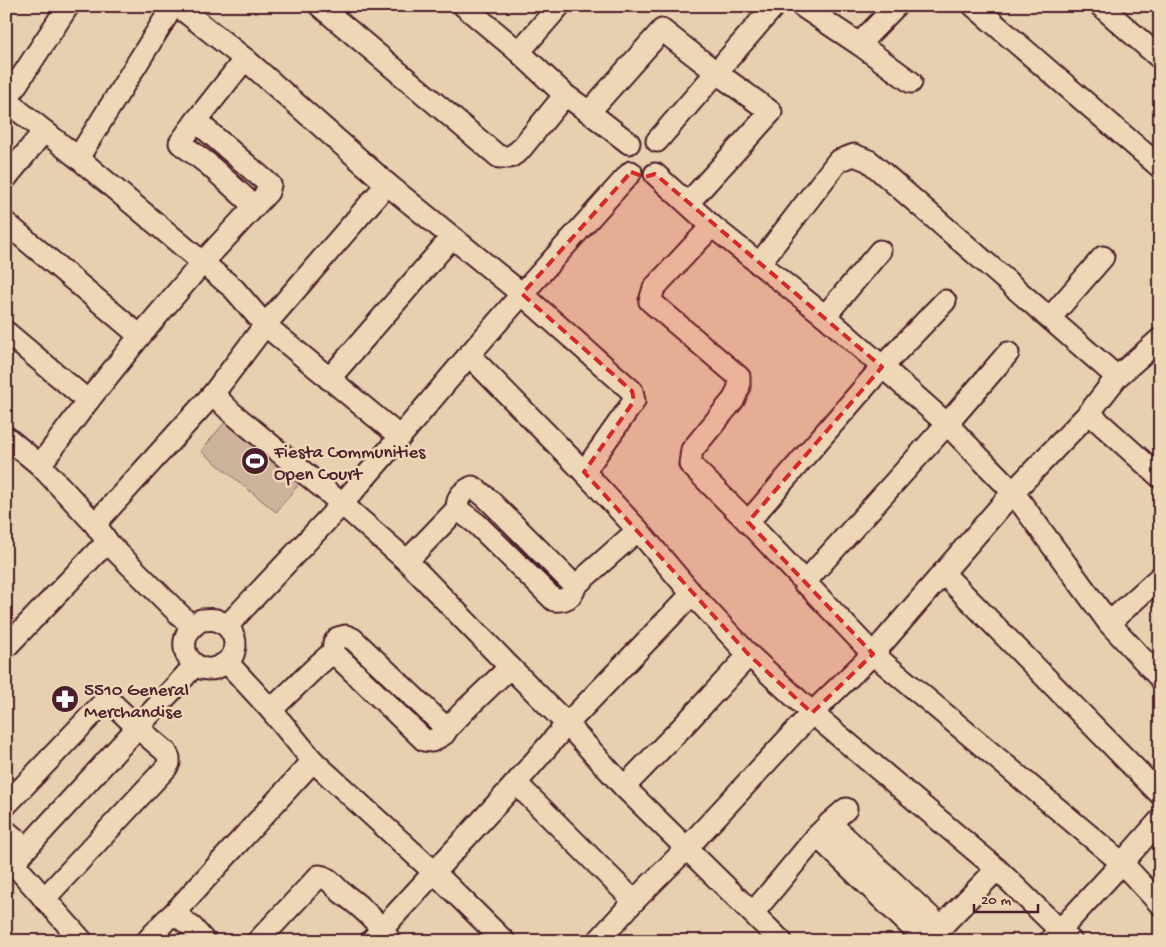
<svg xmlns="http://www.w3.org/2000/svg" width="1166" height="947" viewBox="0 0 1166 947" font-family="'Gochi Hand',sans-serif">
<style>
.green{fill:#cdb39b;stroke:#8c6963}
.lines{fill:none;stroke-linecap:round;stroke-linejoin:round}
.street-casing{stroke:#4a1f2b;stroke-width:25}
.street{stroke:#eed7b6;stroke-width:21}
.marked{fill:#d62828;fill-opacity:0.2;stroke:#d62828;stroke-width:4;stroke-dasharray:10 6;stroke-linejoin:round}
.labels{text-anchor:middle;stroke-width:5;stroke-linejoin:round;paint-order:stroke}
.poi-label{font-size:19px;fill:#4a1f2b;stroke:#eed7b6;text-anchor:start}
</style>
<rect width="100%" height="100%" fill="#e7d0b0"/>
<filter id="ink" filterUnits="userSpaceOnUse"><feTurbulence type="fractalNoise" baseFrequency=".02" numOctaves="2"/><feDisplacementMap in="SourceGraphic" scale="10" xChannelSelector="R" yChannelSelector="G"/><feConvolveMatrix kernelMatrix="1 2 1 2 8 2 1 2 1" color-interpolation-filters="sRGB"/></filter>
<g filter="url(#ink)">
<polygon class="green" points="234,411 309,472 276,512 201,451"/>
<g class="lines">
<g class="street-casing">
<g id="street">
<polyline points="178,6 245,59 387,184 522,294 632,391 634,401 584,472"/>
<polyline points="320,6 499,157 510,157 519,151 565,95"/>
<polyline points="464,6 519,52 565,95 589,112 629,143"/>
<polyline points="802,6 859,44 911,82"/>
<polyline points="974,6 1160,167"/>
<polyline points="1101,6 1160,58"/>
<polyline points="859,44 896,6"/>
<polyline points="519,52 559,6"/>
<polyline points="245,59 196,121 180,143 208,164 254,206"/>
<polyline points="6,99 19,111 78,158 234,289 265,325 400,437"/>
<polyline points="7,99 68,6"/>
<polyline points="589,112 662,30 717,73 771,112 688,203"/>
<polyline points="657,141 774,6"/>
<polyline points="78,158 173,6"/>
<polyline points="655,174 712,226 825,316 947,424 1013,492 1109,623 1160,678"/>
<polyline points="6,178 44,131"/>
<polyline points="6,223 140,336"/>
<polyline points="712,226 654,288 650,301 739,377 739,387 734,399 692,450 690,464 748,522 873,654 1122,863 1160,820"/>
<polyline points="759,264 838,161 854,155 869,161 1117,377"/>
<polyline points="825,316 880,251"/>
<polyline points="1050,318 1103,257"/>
<polyline points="6,332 88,401"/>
<polyline points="469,355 584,472 638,530 692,594 749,655 812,713 997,869 1071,941"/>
<polyline points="329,379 452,237"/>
<polyline points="213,394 231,412 342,504 407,561 510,667 567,724 624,787 781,941"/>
<polyline points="1089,413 1160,477"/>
<polyline points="6,437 40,465 95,524 109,544 192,627"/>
<polyline points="40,465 88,401 140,336 203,262 268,192 270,185 196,121"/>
<path d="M472 487 476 489 488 499 575 586C573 597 565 601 554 600L477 524 457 509C457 497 461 493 472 487Z"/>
<polyline points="748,522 882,367 945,301"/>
<polyline points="95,524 213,394 265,325 387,184"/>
<polyline points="407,561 457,509"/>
<polyline points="943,573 1160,794"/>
<polyline points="804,583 947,424 1008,353"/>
<polyline points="575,586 638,530"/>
<path d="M201 620C205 620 212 619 216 620 229 624 238 637 234 651 233 657 228 662 222 665 201 678 177 657 187 634 190 628 195 624 201 620Z"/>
<polyline points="1109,623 1160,577"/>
<polyline points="227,626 342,504 400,437 469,355 522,294 631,172"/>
<polygon points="346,636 353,639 447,729 444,734 432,741 424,740 333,652 334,643 338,638"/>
<polyline points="6,647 97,552 109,544"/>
<polyline points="227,662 271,710 313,761 434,872 504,941"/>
<polyline points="271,710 318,665 333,652"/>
<polyline points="447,729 466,709 510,667"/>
<polyline points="516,783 634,901"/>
<polyline points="624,787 685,724 749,655"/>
<polyline points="6,805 102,704 112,703 138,728 166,752 169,758 169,763 166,768 44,899"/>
<polyline points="830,823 846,809"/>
<polyline points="6,831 26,848"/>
<polyline points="817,836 926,941"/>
<polyline points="13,863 82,941"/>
<polyline points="6,868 13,863 195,665"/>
<polyline points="174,913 193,928 204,941"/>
<polyline points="753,913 817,836 830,823 941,927 997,869"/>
<polyline points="147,941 165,921 174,913 313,761"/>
<path d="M258 941 319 876C329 877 334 886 341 892 359 905 377 920 389 939"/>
<polyline points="371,941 516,783 567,724 692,594"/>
<polyline points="598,941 634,901 686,849 812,713 873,654 1013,492 1089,413 1117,377 1160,339"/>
<polyline points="1050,941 1122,863 1160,904"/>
</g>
</g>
<use href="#street" class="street"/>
</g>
</g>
<path class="marked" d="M631 172 645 177 655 174 882 367 748 522 873 654 812 713 749 655 584 472 634 401 632 391 522 294Z"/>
<defs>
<g id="stadium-disc" transform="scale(1.4375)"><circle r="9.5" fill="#4a1f2b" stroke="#eed7b6"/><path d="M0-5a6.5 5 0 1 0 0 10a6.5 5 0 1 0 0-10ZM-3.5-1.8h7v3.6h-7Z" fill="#fff"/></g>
<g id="pharmacy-disc" transform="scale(1.4375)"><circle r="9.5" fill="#4a1f2b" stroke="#eed7b6"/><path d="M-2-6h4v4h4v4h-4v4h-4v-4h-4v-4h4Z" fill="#fff"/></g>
</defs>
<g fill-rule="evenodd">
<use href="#stadium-disc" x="255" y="461"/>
<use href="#pharmacy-disc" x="65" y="699"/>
</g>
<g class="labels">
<g class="poi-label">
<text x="274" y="457">Fiesta Communities<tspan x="274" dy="22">Open Court</tspan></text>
<text x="84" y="695">5510 General<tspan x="84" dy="22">Merchandise</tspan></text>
</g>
</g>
<rect width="1166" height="947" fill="none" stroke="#eed7b6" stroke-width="25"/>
<rect x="12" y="12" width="1141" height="922" fill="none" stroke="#4a1f2b" stroke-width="2" filter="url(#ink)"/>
<path d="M974 904v8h64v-8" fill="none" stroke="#4a1f2b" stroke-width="2.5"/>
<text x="981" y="904" font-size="15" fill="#4a1f2b" stroke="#eed7b6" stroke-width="4" paint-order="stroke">20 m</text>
</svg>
